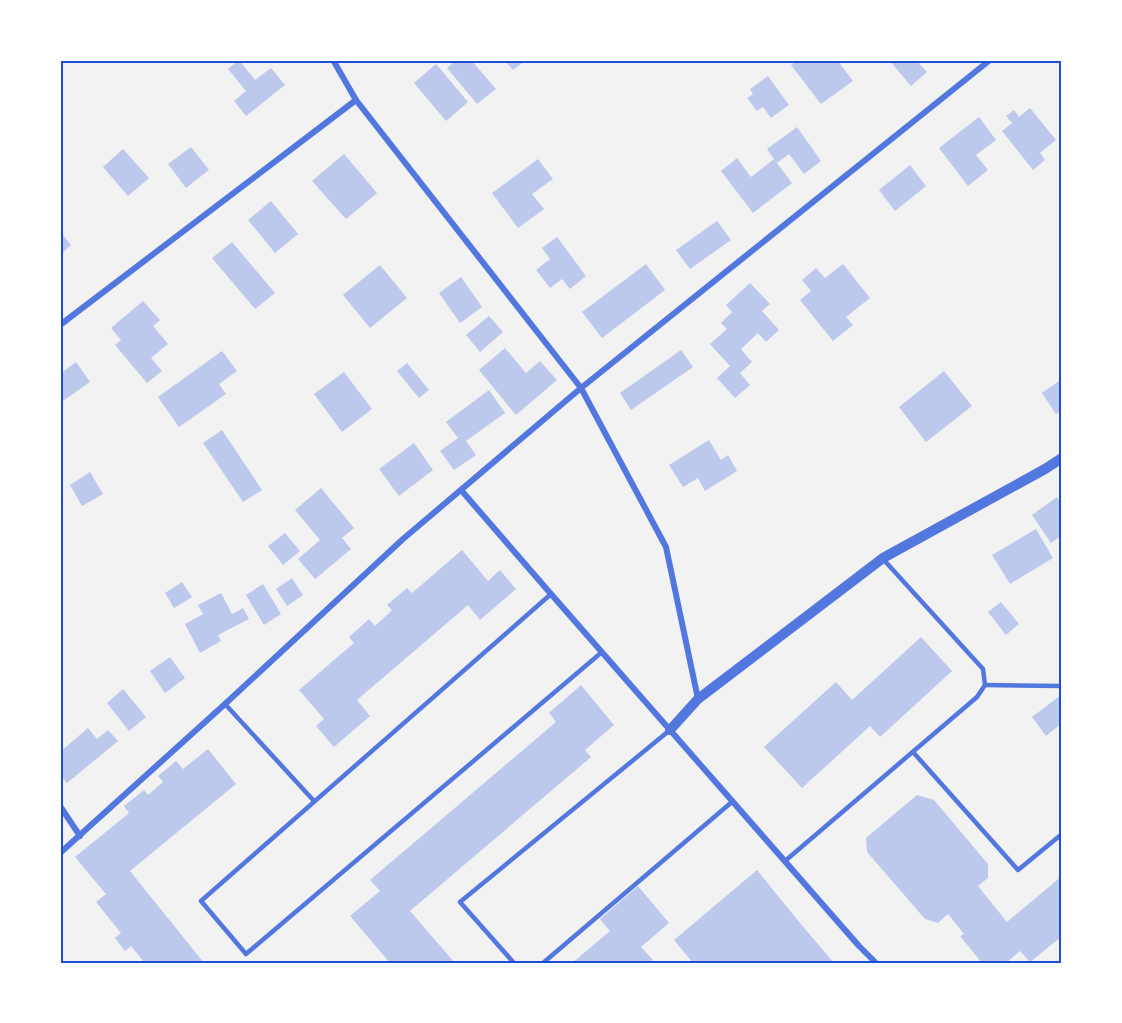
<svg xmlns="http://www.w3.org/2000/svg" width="1122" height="1023" viewBox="0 0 1122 1023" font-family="Commissioner,sans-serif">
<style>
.building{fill:#bdc9ec}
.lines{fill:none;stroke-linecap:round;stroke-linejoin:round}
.service{stroke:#5277de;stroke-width:4.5}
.minor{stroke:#5277de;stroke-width:6}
.tertiary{stroke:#5277de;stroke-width:10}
.neatline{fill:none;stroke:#1d4ed8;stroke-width:2}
</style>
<rect width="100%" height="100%" fill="#f2f2f2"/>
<g class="building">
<polygon points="239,60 255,80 271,68 285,85 246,116 234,101 246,91 228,69"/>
<polygon points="456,60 471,60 496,89 477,104 447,68"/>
<polygon points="504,60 526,60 513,70"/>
<polygon points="798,60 837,60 853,81 821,104 791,65"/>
<polygon points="889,60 916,60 927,72 911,86"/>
<polygon points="436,64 468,102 446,121 414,83"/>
<polygon points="768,76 789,105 771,118 763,107 757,111 747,98 753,94 750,89"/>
<polygon points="1030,108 1056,140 1040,153 1045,160 1033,170 1002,131 1012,123 1006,116 1014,110 1019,117"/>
<polygon points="979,117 996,140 976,155 988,170 968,186 939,148"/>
<polygon points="797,127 821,161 804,174 789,154 777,163 792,183 753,213 721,171 737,158 751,177 774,159 767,149"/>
<polygon points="191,147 209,170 186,188 168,164"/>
<polygon points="123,149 149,178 128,196 103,167"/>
<polygon points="344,154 377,193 346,219 312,181"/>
<polygon points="538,159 553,179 532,194 544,209 518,228 492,193"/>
<polygon points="910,165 926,186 895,211 879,190"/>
<polygon points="271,201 298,234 275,253 248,220"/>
<polygon points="717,221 731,240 690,269 676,250"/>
<polygon points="60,231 71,245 60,255"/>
<polygon points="557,237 586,276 570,289 562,279 550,288 536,270 550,259 542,248"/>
<polygon points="232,242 275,293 255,309 212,258"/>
<polygon points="646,264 665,290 602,338 582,312"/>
<polygon points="843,264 870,298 846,317 853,325 833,341 800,300 811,291 802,280 816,268 825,278"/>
<polygon points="380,265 407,298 370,328 343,295"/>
<polygon points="461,277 482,307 460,323 439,293"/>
<polygon points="750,283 770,304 762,311 779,330 766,342 758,333 741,349 752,362 740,373 750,385 735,398 717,378 730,366 710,344 727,329 721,323 732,312 726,305"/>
<polygon points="143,301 160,320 153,326 168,344 151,358 162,371 147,383 115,345 121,340 111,328"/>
<polygon points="489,316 503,332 480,352 466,335"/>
<polygon points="505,348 526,373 540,361 557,380 516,415 479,370"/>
<polygon points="681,350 693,367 631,410 620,393"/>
<polygon points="222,351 237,371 219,384 226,394 179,427 158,397"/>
<polygon points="76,362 90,382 60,403 60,374"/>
<polygon points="407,363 429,390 419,398 397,371"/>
<polygon points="944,371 972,406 926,442 899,407"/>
<polygon points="344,372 372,409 342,432 314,394"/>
<polygon points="1062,379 1062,410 1056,414 1042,393"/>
<polygon points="489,390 505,413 466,441 476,455 454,470 440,451 458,438 446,422"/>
<polygon points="222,430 262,490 243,502 203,443"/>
<polygon points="709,440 721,460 728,455 737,471 705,491 698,478 683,487 669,465"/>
<polygon points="414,443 433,470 399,496 379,469"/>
<polygon points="90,472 103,494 82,506 70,485"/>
<polygon points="321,488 354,528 342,538 351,549 315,579 298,559 320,540 295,510"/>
<polygon points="1057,497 1062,505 1062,535 1051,543 1032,515"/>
<polygon points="1036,529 1053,558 1010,584 992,555"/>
<polygon points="285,533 300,551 283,565 268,546"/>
<polygon points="462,550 488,581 500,570 516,589 480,620 468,605 357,700 370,716 334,747 316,726 324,719 299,690 354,643 349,637 369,619 375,626 392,610 387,605 407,588 412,593"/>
<polygon points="292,578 303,595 287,606 276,589"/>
<polygon points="182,582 192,597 174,608 165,593"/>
<polygon points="263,584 281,614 264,625 246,595"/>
<polygon points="221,593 232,614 243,608 249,619 218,635 221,641 200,653 185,624 203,614 198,605"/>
<polygon points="1001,602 1019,624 1006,635 988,612"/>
<polygon points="921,637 952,671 880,737 870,726 802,788 764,747 836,682 852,700"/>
<polygon points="170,657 185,678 165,693 150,671"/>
<polygon points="581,685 614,725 585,750 591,757 410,911 455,963 390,963 350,916 380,891 370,880 556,722 549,713"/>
<polygon points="123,689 146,717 129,731 107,703"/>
<polygon points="1061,695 1062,697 1062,723 1046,736 1032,717"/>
<polygon points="88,728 97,739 108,730 118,741 67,783 60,775 60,752"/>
<polygon points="208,749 236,784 130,871 204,963 145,963 131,946 125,951 115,938 121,933 96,902 106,894 75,857 129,813 124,806 144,790 148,795 163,782 158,776 176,761 183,769"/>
<polygon points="917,795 934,800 988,864 988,878 978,886 1007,922 1062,876 1062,936 1030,962 1020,951 1006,963 982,963 960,936 964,934 948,914 938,923 925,919 867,852 866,838"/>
<polygon points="757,870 800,923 834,963 693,963 674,940"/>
<polygon points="638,886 669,923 641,947 653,960 649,963 572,963 610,931 600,919"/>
</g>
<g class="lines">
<g class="service">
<polyline points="551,594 201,901 246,954 602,652"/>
<polyline points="985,685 1062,686"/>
<polyline points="225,704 314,801"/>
<polyline points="913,752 1018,870 1062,834"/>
<polyline points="785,861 977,697 985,685 983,669 883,559"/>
<polyline points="514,963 460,902 670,730"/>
<polyline points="543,963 733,801"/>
</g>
<g class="minor">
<polyline points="333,60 356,100 581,388 666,547 698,699"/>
<polyline points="60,325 356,100"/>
<polyline points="461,490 551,594 859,946 876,963"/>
<polyline points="60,806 80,836"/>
<polyline points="60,853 225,704 403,539 581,388 990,60"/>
</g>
<polyline class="tertiary" points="670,730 698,699 883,558 1045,469 1062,458"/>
</g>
<rect width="1122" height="1023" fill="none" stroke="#ffffff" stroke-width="123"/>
<rect x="62" y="62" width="998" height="900" class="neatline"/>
</svg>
